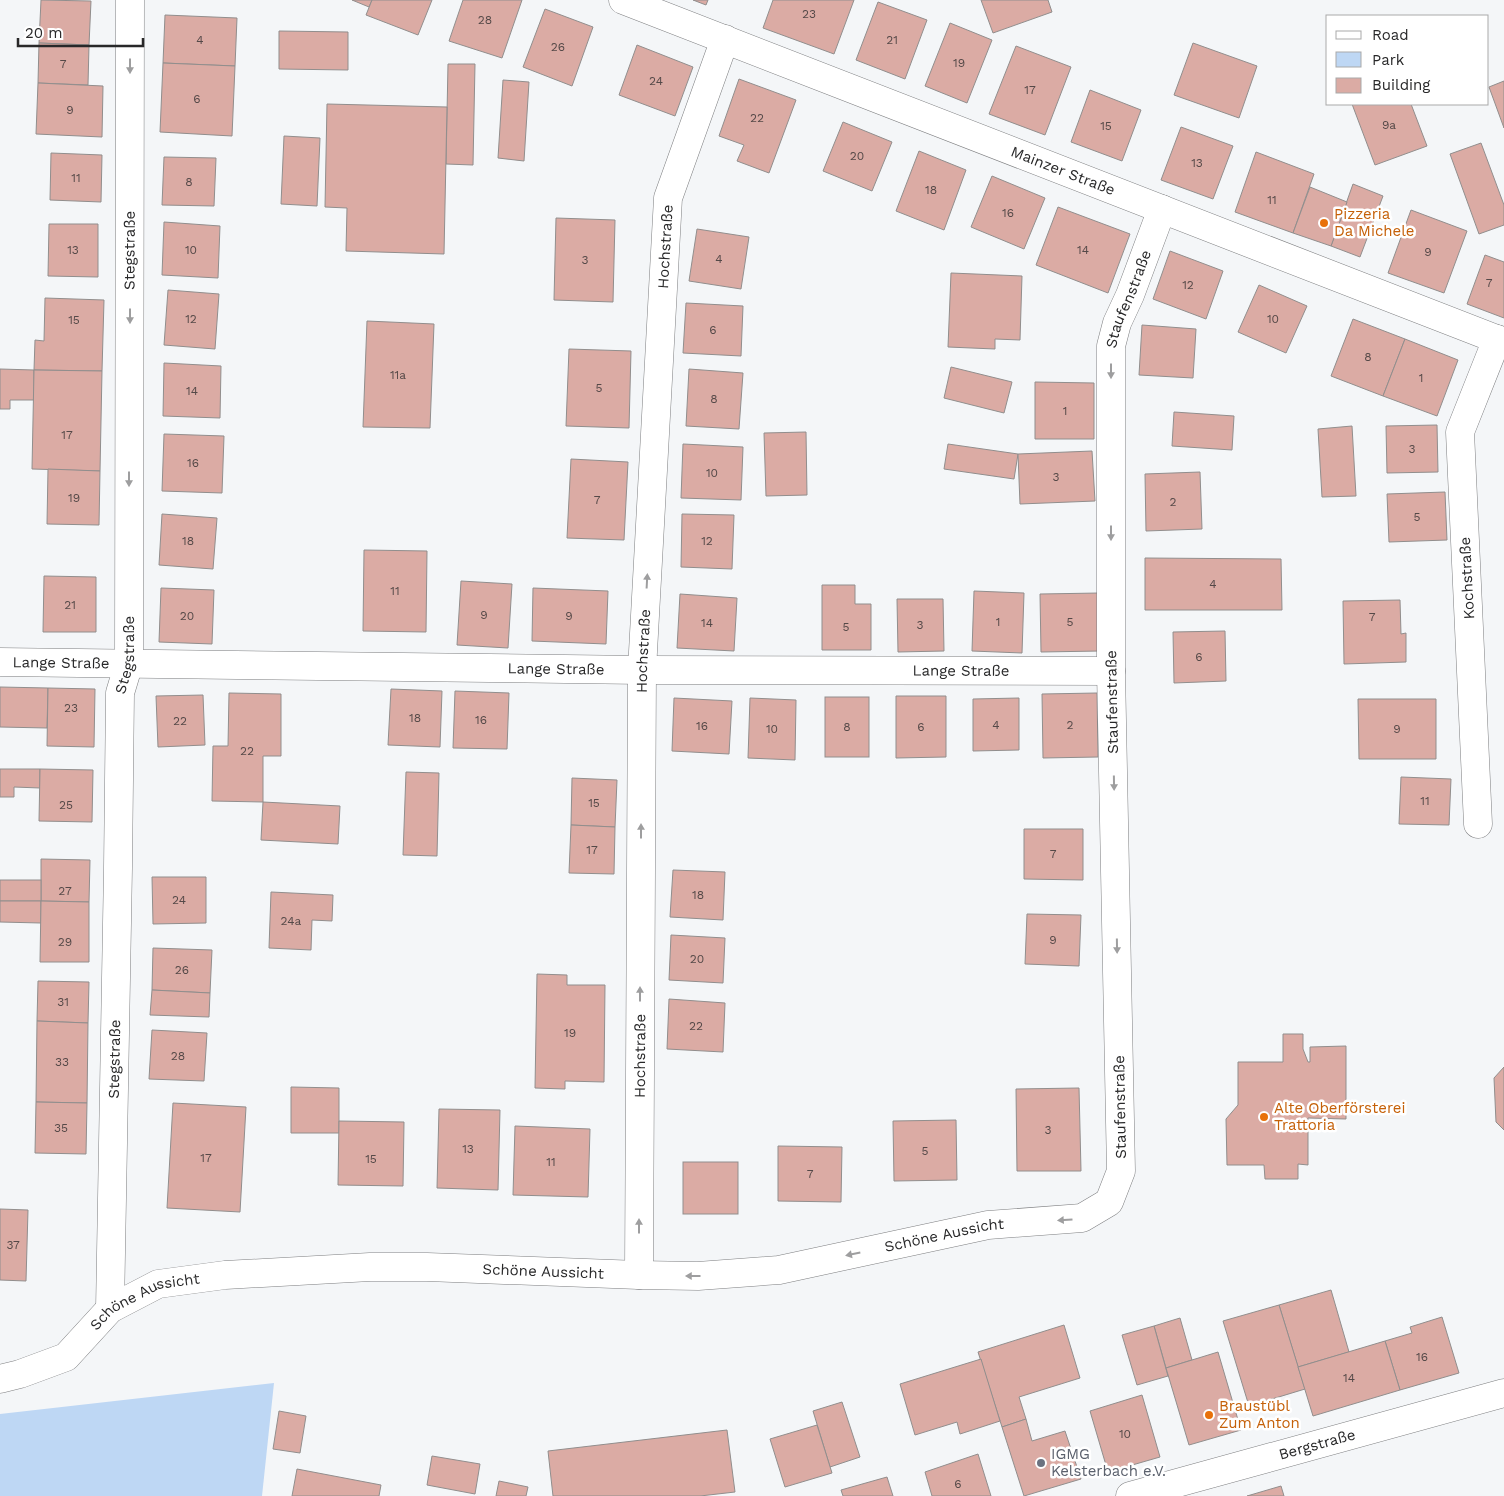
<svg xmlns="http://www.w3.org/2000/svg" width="1504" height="1496" viewBox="0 0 1504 1496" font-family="'Work Sans',sans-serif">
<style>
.green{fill:#bed7f4}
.building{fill:#dbaba4;stroke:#918e8d}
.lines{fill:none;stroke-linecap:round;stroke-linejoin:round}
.minor-casing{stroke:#7e7f81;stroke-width:29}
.minor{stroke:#fff;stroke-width:28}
.oneway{fill:#9e9e9f}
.food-dot{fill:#e8710a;stroke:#fff;stroke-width:2}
.worship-dot{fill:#6b7280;stroke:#fff;stroke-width:2}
.labels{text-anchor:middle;stroke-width:5;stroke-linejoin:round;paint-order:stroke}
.number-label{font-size:12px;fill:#554948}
.street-label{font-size:15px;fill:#282829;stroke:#fff}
.food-label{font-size:15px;fill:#c56008;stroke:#fff;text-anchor:start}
.worship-label{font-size:15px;fill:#5b616d;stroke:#fff;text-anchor:start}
</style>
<rect width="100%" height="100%" fill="#f4f6f8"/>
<polygon class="green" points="274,1383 262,1496 0,1496 0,1414"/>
<g class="building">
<polygon points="41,0 91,1 89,45 39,43"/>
<polygon points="352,0 372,0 369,7"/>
<polygon points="372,0 432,0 418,35 366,15"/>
<polygon points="463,0 522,0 502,58 449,41"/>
<polygon points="693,0 708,0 706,5"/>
<polygon points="773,0 854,0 834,54 763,28"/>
<polygon points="981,0 1048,0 1052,12 993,33"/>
<polygon points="878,2 927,20 905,79 856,60"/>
<polygon points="545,9 593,27 572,86 523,67"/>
<polygon points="165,15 237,18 235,66 163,63"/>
<polygon points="950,23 992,40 967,103 925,86"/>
<polygon points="279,31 348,32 348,70 279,69"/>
<polygon points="39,43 89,45 88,85 38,83"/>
<polygon points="1193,43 1257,66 1239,118 1174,95"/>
<polygon points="637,45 693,67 675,116 619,95"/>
<polygon points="1016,46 1071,67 1045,135 989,114"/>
<polygon points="163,63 235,66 232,136 160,132"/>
<polygon points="448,64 475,64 473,165 446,164"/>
<polygon points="739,79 796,100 769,173 737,161 744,145 719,136"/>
<polygon points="503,80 529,82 524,161 498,158"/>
<polygon points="1504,81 1504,128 1489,87"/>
<polygon points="38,83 103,86 102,137 36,134"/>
<polygon points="1090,90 1141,110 1122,161 1071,142"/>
<polygon points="327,104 447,107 444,254 346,251 347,208 325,207"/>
<polygon points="1352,104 1411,104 1427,146 1375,165"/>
<polygon points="843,122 892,142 872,191 823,171"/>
<polygon points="1181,127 1233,146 1213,199 1161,180"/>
<polygon points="284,136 320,138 317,206 281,204"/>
<polygon points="1481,143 1504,205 1504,225 1479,234 1450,154"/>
<polygon points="919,151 966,170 944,230 896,211"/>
<polygon points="1256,152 1314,174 1293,233 1235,212"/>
<polygon points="51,153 102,155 101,202 50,200"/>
<polygon points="164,157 216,158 214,206 162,205"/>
<polygon points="992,176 1045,198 1024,249 971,227"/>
<polygon points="1353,184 1383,196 1360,257 1331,246"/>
<polygon points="1310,187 1347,202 1331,246 1293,233"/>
<polygon points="1058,207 1130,234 1108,293 1036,265"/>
<polygon points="1411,210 1467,231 1444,293 1388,273"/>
<polygon points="556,218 615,220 613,302 554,300"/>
<polygon points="164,222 220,226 218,278 162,275"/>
<polygon points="49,224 98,224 98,277 48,276"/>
<polygon points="697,229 749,237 741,289 689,281"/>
<polygon points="1170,251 1223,271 1206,319 1153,299"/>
<polygon points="1485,255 1504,262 1504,318 1467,304"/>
<polygon points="951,273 1022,276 1020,340 995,339 995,349 948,347"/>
<polygon points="1259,285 1307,306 1286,353 1238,332"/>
<polygon points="168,290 219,294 215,349 164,345"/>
<polygon points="45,298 104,300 102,371 34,370 35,340 44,341"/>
<polygon points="686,303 743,306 741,356 683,353"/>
<polygon points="1353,319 1405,339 1383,396 1331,376"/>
<polygon points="367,321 434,324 430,428 363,427"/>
<polygon points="1142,325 1196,329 1193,378 1139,375"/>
<polygon points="1405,339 1458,360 1437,416 1383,396"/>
<polygon points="569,349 631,351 629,428 566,426"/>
<polygon points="164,363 221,366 220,418 163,416"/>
<polygon points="951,367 1012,382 1004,413 944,398"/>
<polygon points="0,369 34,370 34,400 10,400 10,409 0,409"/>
<polygon points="689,369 743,373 739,429 686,426"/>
<polygon points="34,370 102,371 100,471 32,469"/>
<polygon points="1035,382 1094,383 1094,439 1035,439"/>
<polygon points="1174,412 1234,416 1232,450 1172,446"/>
<polygon points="1437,425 1438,472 1387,473 1386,426"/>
<polygon points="1352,426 1356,496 1322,497 1318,429"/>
<polygon points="806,432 807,495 766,496 764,433"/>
<polygon points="164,434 224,436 222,493 162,491"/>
<polygon points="683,444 743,447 741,500 681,498"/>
<polygon points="948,444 1018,454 1014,479 944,469"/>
<polygon points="1092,451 1095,501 1020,504 1018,454"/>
<polygon points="571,459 628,462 624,540 567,538"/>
<polygon points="48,469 100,471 99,525 47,524"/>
<polygon points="1200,472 1202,529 1146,531 1145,474"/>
<polygon points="1445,492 1447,540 1389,542 1387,494"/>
<polygon points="162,514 217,518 213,569 159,565"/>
<polygon points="682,514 734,515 732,569 681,567"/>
<polygon points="364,550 427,551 426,632 363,631"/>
<polygon points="1145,558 1281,559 1282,610 1145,610"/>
<polygon points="44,576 96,577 96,632 43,632"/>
<polygon points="461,581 512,584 508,648 457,645"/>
<polygon points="822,585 855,585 855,604 871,604 871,650 822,650"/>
<polygon points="161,588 214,590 212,644 159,642"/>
<polygon points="533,588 608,591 606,644 532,641"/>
<polygon points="974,591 1024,593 1022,653 972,651"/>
<polygon points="1099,593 1100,651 1041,652 1040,594"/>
<polygon points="680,594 737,598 734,651 677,648"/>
<polygon points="897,599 943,599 944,651 898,652"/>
<polygon points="1400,600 1401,634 1406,633 1406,662 1344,664 1343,601"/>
<polygon points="1225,631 1226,681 1174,683 1173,632"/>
<polygon points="0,687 48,688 47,728 0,727"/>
<polygon points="48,688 95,689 94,747 47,746"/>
<polygon points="391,689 442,691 440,747 388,745"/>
<polygon points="455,691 509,693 507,749 453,748"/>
<polygon points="229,693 281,694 281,756 263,756 263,802 212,801 213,746 228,746"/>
<polygon points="1097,693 1098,757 1043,758 1042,694"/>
<polygon points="203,695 205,745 158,747 156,696"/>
<polygon points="896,696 946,696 946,757 896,758"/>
<rect x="825" y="697" width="44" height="60"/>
<polygon points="674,698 732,701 729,754 672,751"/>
<polygon points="750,698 796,700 795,760 748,758"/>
<polygon points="1019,698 1019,750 973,751 973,699"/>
<polygon points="1358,699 1436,699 1436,759 1359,759"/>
<polygon points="0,769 40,769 40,788 14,787 14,797 0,797"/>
<polygon points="40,769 93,770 92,822 39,821"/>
<polygon points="406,772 439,773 437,856 403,855"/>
<polygon points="1401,777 1451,779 1449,825 1399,824"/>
<polygon points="572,778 617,780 615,827 571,825"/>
<polygon points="263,802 340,806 338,844 261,840"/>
<polygon points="571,825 615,827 614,874 569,873"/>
<polygon points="1024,829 1083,829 1083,880 1024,879"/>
<polygon points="41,859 90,860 89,902 41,901"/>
<polygon points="673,870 725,872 723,920 670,917"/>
<polygon points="152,877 206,877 206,923 153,924"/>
<rect x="0" y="880" width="41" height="21"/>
<polygon points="271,892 333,895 332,921 312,920 311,950 269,948"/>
<polygon points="0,901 41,901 41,923 0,922"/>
<polygon points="41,901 89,902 89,962 40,962"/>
<polygon points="1027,914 1081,915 1079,966 1025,964"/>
<polygon points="671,935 725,938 723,983 669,980"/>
<polygon points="153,948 212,950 210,993 152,990"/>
<polygon points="537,974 567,975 567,985 605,985 604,1082 565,1081 565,1089 535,1088"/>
<polygon points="38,981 89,982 88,1023 37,1021"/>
<polygon points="152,990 210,993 209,1017 150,1015"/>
<polygon points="669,999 725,1003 723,1052 667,1049"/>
<polygon points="37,1021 88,1023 87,1103 36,1102"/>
<polygon points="152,1030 207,1033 204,1081 149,1079"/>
<polygon points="1283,1034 1303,1034 1303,1049 1308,1062 1310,1062 1310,1047 1346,1046 1346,1119 1308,1118 1308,1165 1298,1164 1298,1179 1265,1179 1264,1165 1227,1165 1226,1119 1238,1105 1238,1062 1283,1062"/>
<polygon points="1504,1067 1504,1130 1496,1122 1494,1078"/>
<polygon points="291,1087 339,1088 339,1133 291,1133"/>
<polygon points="1079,1088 1081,1171 1017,1171 1016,1089"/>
<polygon points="36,1102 87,1103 86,1154 35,1153"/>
<polygon points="173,1103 246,1107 240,1212 167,1208"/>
<polygon points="439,1109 500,1110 498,1190 437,1188"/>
<polygon points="956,1120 957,1180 894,1181 893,1121"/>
<polygon points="339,1121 404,1122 403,1186 338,1185"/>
<polygon points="515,1126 590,1129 588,1197 513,1195"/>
<polygon points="778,1146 842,1147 841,1202 778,1201"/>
<rect x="683" y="1162" width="55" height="52"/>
<polygon points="0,1209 28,1210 26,1281 0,1280"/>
<polygon points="1331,1290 1349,1352 1298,1367 1279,1305"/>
<polygon points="1279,1305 1305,1389 1249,1406 1223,1321"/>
<polygon points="1442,1317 1459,1373 1400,1390 1385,1341 1412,1333 1410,1327"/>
<polygon points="1180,1318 1192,1360 1166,1368 1154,1326"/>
<polygon points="1064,1325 1080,1378 1019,1397 1026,1419 1002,1427 978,1352"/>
<polygon points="1154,1326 1168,1376 1137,1385 1122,1335"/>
<polygon points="1385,1341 1400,1390 1313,1416 1298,1367"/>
<polygon points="1218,1352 1241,1430 1189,1445 1166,1368"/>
<polygon points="981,1359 1000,1421 960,1434 957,1422 915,1435 900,1384"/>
<polygon points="1142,1395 1160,1457 1108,1472 1090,1411"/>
<polygon points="842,1402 860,1457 830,1467 813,1411"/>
<polygon points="279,1411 306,1416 300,1453 273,1449"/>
<polygon points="1026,1419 1032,1441 1065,1431 1081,1479 1024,1496 1002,1427"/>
<polygon points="817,1425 832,1473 785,1487 770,1439"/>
<polygon points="727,1430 735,1492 700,1496 553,1496 548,1451"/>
<polygon points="978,1454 991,1496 932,1496 925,1472"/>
<polygon points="432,1456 480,1464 475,1494 427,1485"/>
<polygon points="297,1469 381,1485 379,1496 292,1496"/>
<polygon points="887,1477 893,1496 843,1496 841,1490"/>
<polygon points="499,1481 528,1487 526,1496 496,1496"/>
<polygon points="1281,1486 1284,1496 1247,1496"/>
</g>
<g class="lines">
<g class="minor-casing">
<g id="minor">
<path id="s1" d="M623 0 1504 342"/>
<path id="s2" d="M0 662 642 670 1111 671"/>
<polyline points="1478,824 1460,432 1497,339"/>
<path id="s3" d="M639 1275 642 670 668 198 725 39"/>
<path id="s4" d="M110 1309 118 868 120 693 129 663 130 0"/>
<path id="s5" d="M0 1379 20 1374 66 1357 110 1309 158 1284 225 1275 370 1267H427L639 1275 698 1276 779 1270 988 1225 1082 1218 1109 1202 1121 1171 1111 671V346L1117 323 1130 295 1162 209"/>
<path id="s6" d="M1130 1496 1504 1393"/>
</g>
</g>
<use href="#minor" class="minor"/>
</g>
<defs><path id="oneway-solid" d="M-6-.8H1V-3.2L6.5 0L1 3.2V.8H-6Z" transform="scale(1.25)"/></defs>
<g class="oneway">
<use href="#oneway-solid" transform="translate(130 66) rotate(90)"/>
<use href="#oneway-solid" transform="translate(130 316) rotate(90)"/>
<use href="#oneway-solid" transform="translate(1111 371) rotate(90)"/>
<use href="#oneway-solid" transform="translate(129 479) rotate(90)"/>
<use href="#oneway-solid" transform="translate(1111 533) rotate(90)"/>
<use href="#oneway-solid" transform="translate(647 581) rotate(-87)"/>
<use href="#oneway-solid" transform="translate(1114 783) rotate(89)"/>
<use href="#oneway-solid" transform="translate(641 831) rotate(-90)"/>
<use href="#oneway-solid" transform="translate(1117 946) rotate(89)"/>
<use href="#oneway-solid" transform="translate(640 994) rotate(-90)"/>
<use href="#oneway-solid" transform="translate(1065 1220) rotate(176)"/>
<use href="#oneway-solid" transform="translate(639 1226) rotate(-90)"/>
<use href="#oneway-solid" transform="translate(853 1254) rotate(168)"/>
<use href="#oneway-solid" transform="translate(693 1276) rotate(180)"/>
</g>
<g class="food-dot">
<circle cx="1324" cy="223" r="5"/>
<circle cx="1264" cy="1117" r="5"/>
<circle cx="1209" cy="1415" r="5"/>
</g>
<circle class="worship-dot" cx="1041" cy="1463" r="5"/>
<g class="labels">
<g class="number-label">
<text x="809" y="18">23</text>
<text x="485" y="24">28</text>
<text x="200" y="44">4</text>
<text x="892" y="44">21</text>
<text x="558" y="51">26</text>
<text x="959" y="67">19</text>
<text x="63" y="68">7</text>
<text x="656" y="85">24</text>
<text x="1030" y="94">17</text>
<text x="197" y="103">6</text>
<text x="70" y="114">9</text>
<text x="757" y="122">22</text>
<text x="1389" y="129">9a</text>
<text x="1106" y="130">15</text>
<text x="857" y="160">20</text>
<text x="1197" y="167">13</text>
<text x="76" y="182">11</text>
<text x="189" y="186">8</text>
<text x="931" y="194">18</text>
<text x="1272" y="204">11</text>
<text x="1008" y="217">16</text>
<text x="73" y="254">13</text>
<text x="191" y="254">10</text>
<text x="1083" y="254">14</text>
<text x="1428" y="256">9</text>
<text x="719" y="263">4</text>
<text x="585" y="264">3</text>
<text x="1489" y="287">7</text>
<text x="1188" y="289">12</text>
<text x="191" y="323">12</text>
<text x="1273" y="323">10</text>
<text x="74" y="324">15</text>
<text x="713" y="334">6</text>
<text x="1368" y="361">8</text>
<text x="398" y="379">11a</text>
<text x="1421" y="382">1</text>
<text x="599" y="392">5</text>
<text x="192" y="395">14</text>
<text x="714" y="403">8</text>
<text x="1065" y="415">1</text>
<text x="67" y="439">17</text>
<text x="1412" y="453">3</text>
<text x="193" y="467">16</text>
<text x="712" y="477">10</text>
<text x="1056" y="481">3</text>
<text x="74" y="502">19</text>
<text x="597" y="504">7</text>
<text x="1173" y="506">2</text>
<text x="1417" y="521">5</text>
<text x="188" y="545">18</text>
<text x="707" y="545">12</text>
<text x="1213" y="588">4</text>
<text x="395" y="595">11</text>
<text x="70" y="609">21</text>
<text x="484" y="619">9</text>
<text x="187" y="620">20</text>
<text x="569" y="620">9</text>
<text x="1372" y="621">7</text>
<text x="998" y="626">1</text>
<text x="1070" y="626">5</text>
<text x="707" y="627">14</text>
<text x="920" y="629">3</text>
<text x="846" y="631">5</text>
<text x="1199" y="661">6</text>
<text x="71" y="712">23</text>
<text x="415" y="722">18</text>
<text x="481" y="724">16</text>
<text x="180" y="725">22</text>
<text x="996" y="729">4</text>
<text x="1070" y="729">2</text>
<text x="702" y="730">16</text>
<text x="847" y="731">8</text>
<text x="921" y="731">6</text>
<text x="772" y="733">10</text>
<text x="1397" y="733">9</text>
<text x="247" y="755">22</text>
<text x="1425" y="805">11</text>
<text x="594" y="807">15</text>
<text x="66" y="809">25</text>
<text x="592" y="854">17</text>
<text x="1053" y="858">7</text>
<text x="65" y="895">27</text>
<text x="698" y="899">18</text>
<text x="179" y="904">24</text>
<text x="291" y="925">24a</text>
<text x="1053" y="944">9</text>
<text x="65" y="946">29</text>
<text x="697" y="963">20</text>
<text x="182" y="974">26</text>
<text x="63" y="1006">31</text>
<text x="696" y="1030">22</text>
<text x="570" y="1037">19</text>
<text x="178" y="1060">28</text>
<text x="62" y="1066">33</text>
<text x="61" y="1132">35</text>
<text x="1048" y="1134">3</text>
<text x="468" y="1153">13</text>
<text x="925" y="1155">5</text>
<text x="206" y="1162">17</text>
<text x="371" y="1163">15</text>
<text x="551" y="1166">11</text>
<text x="810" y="1178">7</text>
<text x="13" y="1249">37</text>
<text x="1422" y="1361">16</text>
<text x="1349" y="1382">14</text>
<text x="1125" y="1438">10</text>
<text x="958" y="1488">6</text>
</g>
<g class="street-label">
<text dy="5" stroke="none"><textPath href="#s1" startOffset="472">Mainzer Straße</textPath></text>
<text dy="5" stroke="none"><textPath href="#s3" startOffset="1029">Hochstraße</textPath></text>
<text dy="5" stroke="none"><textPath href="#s4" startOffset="1060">Stegstraße</textPath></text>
<text dy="5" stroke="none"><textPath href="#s5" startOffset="2059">Staufenstraße</textPath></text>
<text transform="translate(1467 578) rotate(-93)" y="5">Kochstraße</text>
<text dy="5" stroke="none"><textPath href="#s3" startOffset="624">Hochstraße</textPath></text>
<text dy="5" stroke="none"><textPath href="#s4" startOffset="655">Stegstraße</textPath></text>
<text dy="5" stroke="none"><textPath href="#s2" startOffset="61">Lange Straße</textPath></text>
<text dy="5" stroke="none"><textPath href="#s2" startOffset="556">Lange Straße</textPath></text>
<text dy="5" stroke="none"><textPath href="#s2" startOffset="961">Lange Straße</textPath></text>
<text transform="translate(1112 702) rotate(-91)" y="5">Staufenstraße</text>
<text dy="5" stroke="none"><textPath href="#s3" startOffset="219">Hochstraße</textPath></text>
<text dy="5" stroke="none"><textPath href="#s4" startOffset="250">Stegstraße</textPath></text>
<text transform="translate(1120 1107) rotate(-91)" y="5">Staufenstraße</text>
<text dy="5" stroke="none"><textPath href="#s5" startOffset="980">Schöne Aussicht</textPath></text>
<text dy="5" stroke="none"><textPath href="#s5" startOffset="575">Schöne Aussicht</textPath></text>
<text dy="5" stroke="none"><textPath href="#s5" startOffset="170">Schöne Aussicht</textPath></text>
<text dy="5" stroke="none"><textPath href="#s6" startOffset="194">Bergstraße</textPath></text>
</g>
<g class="food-label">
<text x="1334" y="219">Pizzeria<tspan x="1334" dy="17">Da Michele</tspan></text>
<text x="1274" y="1113">Alte Oberförsterei<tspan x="1274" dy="17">Trattoria</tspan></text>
<text x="1219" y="1411">Braustübl<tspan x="1219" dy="17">Zum Anton</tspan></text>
</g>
<g class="worship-label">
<text x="1051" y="1459">IGMG<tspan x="1051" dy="17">Kelsterbach e.V.</tspan></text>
</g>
</g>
<rect x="1326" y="15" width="162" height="90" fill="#ffffff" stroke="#a9a9a9"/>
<rect x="1336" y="31" width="25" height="8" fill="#ffffff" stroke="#a9a9a9"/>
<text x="1372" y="40" font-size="15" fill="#282829">Road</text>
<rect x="1336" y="52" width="25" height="15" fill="#bed7f4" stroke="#a9a9a9"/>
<text x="1372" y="65" font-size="15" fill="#282829">Park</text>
<rect x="1336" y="78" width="25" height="15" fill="#dbaba4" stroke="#a9a9a9"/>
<text x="1372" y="90" font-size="15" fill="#282829">Building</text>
<path d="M18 38v8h125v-8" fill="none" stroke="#282829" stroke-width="2.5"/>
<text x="25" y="38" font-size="15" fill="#282829" stroke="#ffffff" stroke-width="4" paint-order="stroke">20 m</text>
</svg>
